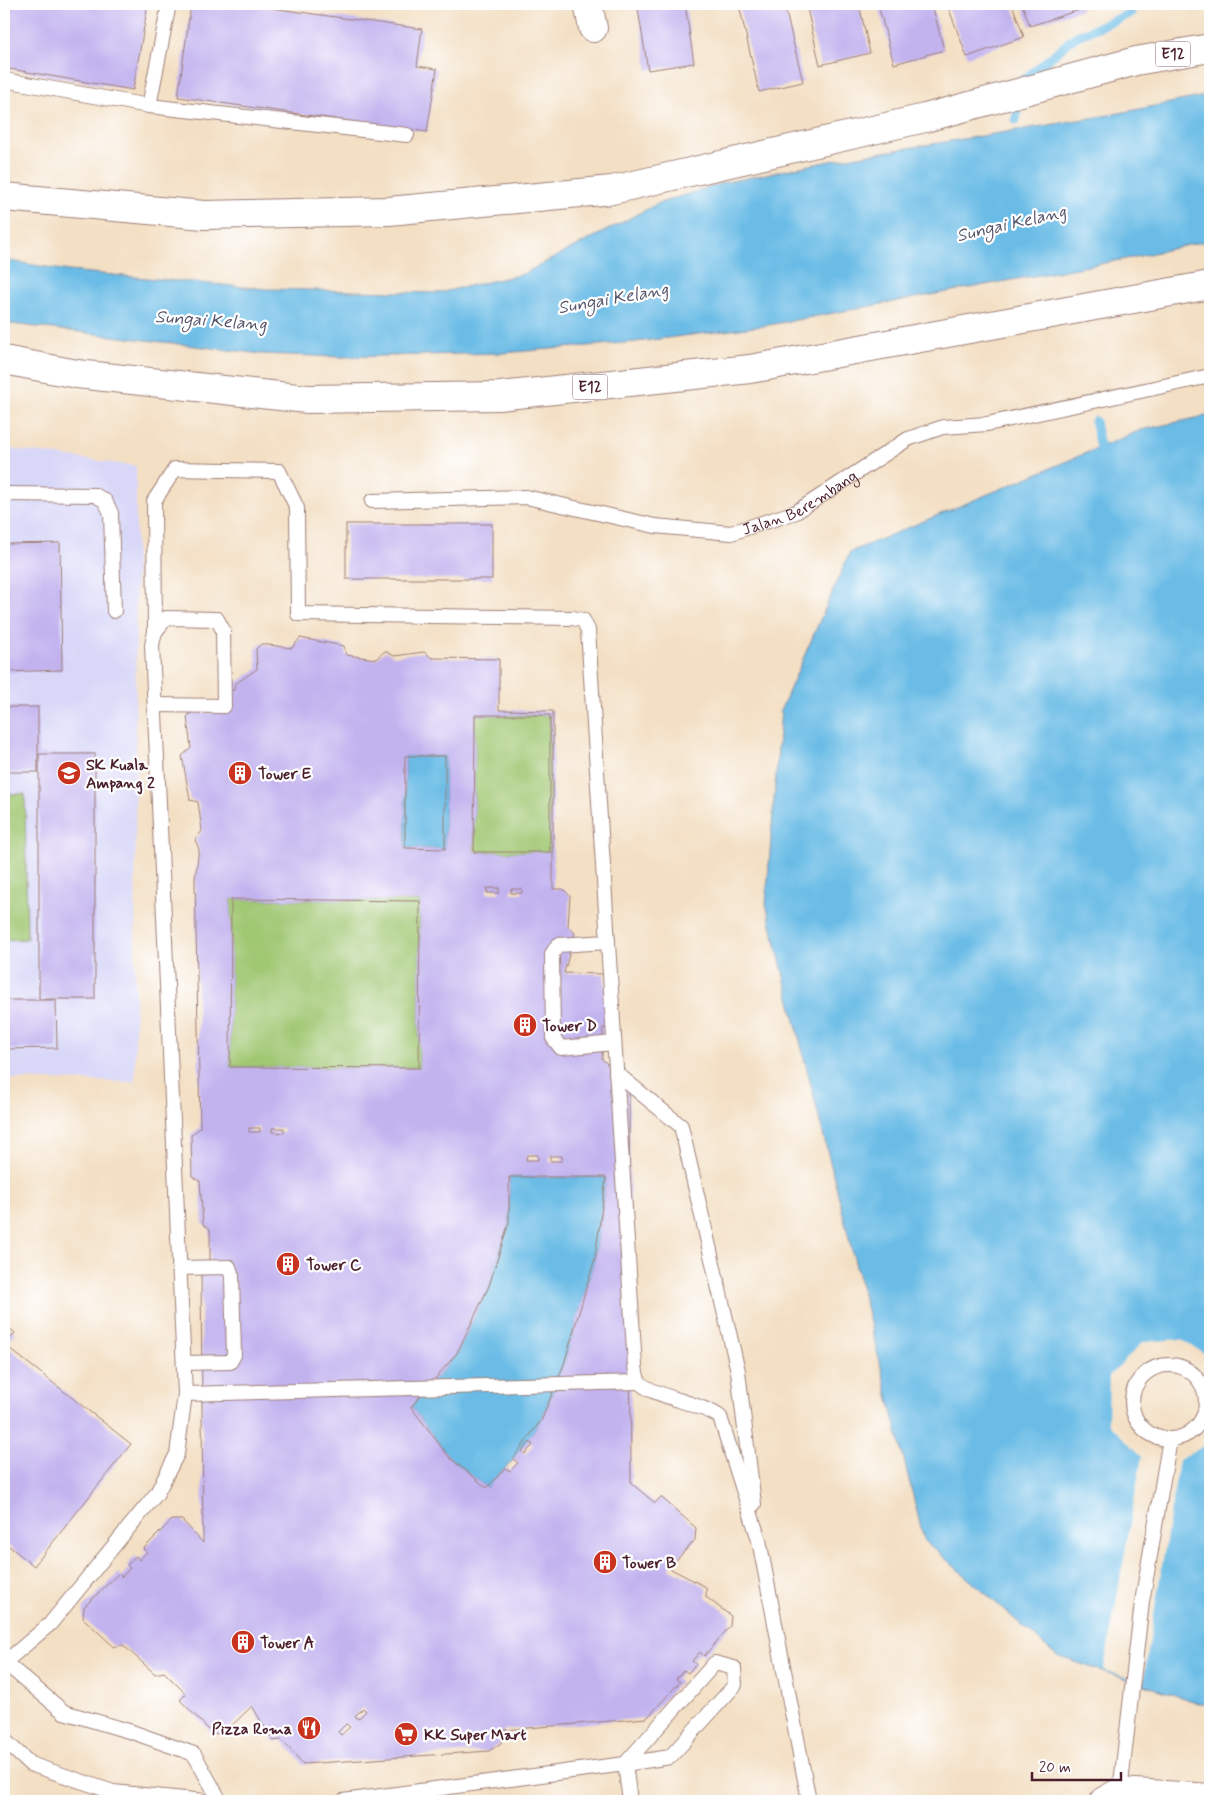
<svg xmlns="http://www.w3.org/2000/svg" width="1214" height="1805" viewBox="0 0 1214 1805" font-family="Mynerve,sans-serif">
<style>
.built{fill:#d8d7f8}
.green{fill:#a0c772;stroke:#75734e}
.water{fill:#6bbce6;stroke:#5a6e88}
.pier{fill:#f3dfc3}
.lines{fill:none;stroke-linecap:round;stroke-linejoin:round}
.stream{stroke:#6bbce6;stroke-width:9}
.building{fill:#c2b3ef;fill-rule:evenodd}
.service-casing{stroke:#9e7f77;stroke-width:16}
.minor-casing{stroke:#9e7f77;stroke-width:30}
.motorway-casing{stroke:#9e7f77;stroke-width:30}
.path{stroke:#9e7f77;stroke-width:3;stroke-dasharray:4 4;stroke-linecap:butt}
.service{stroke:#fff;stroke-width:14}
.minor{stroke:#fff;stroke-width:28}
.motorway{stroke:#fff;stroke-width:28}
.labels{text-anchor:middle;stroke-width:4.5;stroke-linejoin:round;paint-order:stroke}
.shield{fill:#fff;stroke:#80626b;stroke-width:1}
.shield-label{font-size:15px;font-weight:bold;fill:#4a1f2b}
.street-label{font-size:16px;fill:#4a1f2b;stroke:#fff}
.poi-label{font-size:16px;font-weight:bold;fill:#4a1f2b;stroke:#fff;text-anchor:start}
.water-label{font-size:18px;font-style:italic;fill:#56566c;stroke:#fff}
</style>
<rect width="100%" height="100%" fill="#fff"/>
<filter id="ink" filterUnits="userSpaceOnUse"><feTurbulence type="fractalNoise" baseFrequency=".02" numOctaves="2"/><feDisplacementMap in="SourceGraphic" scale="10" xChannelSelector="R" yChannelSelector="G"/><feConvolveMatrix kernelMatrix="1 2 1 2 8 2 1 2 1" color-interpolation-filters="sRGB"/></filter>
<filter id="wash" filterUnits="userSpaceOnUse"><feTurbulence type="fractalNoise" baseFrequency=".0096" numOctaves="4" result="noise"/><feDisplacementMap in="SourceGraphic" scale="20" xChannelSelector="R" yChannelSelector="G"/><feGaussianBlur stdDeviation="1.12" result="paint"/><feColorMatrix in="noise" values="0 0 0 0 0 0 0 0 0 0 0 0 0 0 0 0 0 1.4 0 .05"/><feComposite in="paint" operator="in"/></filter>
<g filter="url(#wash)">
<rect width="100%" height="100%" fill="#f3dfc3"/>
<polygon class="built" points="4,448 136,466 135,1082 4,1079"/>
<g class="green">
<polygon points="475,715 550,715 550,852 474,852"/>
<polygon points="4,794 25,794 27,939 4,940"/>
<polygon points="231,899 420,901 419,1068 230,1067"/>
</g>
<g class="water">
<polygon points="1210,95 1210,240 1131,258 763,326 635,342 502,353 342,357 262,354 4,323 4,260 69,271 267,289 438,293 523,274 657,204 722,183 835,160 1109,115"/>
<polygon points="1210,415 1210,1703 1199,1703 1057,1656 924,1540 766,904 781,709 850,552 1141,430"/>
<polygon points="405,756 445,756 445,849 405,848"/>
<polygon points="509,1177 606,1177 595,1258 564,1364 542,1419 514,1459 487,1488 449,1457 411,1407 457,1353 489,1286 509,1222"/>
</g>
<polygon class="pier" points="1181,1339 1210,1357 1210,1442 1179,1460 1143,1683 1104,1670 1142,1456 1108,1423 1109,1376 1143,1342"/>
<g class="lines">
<g class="stream">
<polyline points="1020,83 1075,37 1131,13"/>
<polyline points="1016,120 1019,95"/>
<polyline points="1095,421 1100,449"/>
</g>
</g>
<g id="blocks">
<g class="building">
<polygon points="4,4 148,4 133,90 4,68"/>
<polygon points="191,4 242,4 422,29 417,66 437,69 427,132 178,97"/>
<polygon points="675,4 685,4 694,63 648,70 638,9"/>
<polygon points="784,4 803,82 759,92 739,5"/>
<polygon points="806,4 859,4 870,53 820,65"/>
<polygon points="878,4 932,4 944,50 894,64"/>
<polygon points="947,4 1012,4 1024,37 967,57"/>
<polygon points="1022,4 1080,4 1082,9 1030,26"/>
<rect x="346" y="524" width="146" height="55"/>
<polygon points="60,543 62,670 4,672 4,544"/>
<path d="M300 638 344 646 346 655 376 659 385 651 394 656 424 652 432 658 499 659V710L553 711V889H563L570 896 568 927 575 933 564 973 604 974 612 1029 603 1028 602 1059 629 1085 631 1483 655 1503 661 1497 696 1528 695 1540 669 1568 706 1587V1597L731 1616 730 1626 704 1656 700 1652 692 1661 696 1664 688 1673 684 1670 676 1679 680 1682 647 1718 504 1730 501 1743 489 1751 303 1764 282 1740 273 1741 252 1706 224 1733 213 1734 180 1700 186 1694 164 1672 155 1674 123 1645 114 1647 83 1618 84 1607 119 1573 122 1577 130 1568 127 1565 136 1556 139 1560 147 1552 143 1549 172 1520H182L203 1543 201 1261H210V1229L203 1224 200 1181 192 1176 191 1135 200 1128 195 879 199 849 195 840 202 831 198 802 190 800 182 756 191 748 187 717 192 712 213 713 227 691 234 690 235 684 257 669 256 649 261 644 292 648ZM475 715H550V852H474ZM405 756H445V849L405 848ZM487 888H499V893H487ZM511 889H522V893H511ZM231 899 420 901 419 1068 230 1067ZM249 1128H260V1132H249ZM272 1128H284V1133L272 1132ZM527 1155H538V1160H526ZM550 1156H562V1161H550ZM509 1177H606L595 1258 564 1364 542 1419 513 1459 518 1463 510 1471 505 1468 487 1488 449 1457 411 1407 457 1353 489 1286 509 1222ZM530 1442 533 1445 525 1454 522 1451ZM363 1708 366 1711 358 1719 355 1716ZM346 1724 350 1727 341 1735 338 1732Z"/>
<rect x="4" y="707" width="34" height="65"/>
<rect x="39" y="754" width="56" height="245"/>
<polygon points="4,1000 56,1000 57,1048 4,1049"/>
<polygon points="4,1324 15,1333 5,1345 131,1444 34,1566 4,1542"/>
</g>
</g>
</g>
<g filter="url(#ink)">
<use href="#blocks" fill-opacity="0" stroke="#9e7f77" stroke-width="1"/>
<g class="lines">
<g class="service-casing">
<g id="service">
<polyline points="4,80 149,106 407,135"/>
<polyline points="149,106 169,4"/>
<polyline points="4,494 95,495 105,501 111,513 114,611"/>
<path id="s1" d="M372 501 526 497 655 526 731 533 796 512 908 439 943 427 987 424 1210 376"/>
<polyline points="155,632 166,618 217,619 223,630 224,706 155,705"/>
<polyline points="608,942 558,945 552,954 553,1038 561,1048 614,1043"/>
<polyline points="616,1073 681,1126 738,1371 754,1504"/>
<polyline points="179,1268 229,1267 232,1276 234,1355 230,1362 184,1363"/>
<circle cx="1169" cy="1402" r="37"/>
<polyline points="185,1394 639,1382"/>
<polyline points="4,1662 64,1712 132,1732 194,1754 220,1801"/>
<path d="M4 1663 50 1624 157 1493 177 1454 185 1394 152 645 155 632 154 501 175 469 279 471 297 508 298 614 572 618 583 620 588 630 635 1366C636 1371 636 1377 639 1381 646 1395 702 1403 720 1417L759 1540 809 1801"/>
<polyline points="4,1740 30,1764 113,1792 205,1801"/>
<polyline points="1120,1792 1142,1602 1170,1439"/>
<polyline points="343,1801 625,1764 670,1757 735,1685 734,1668 715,1663 625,1764 630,1801"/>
</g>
</g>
<g class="minor-casing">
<g id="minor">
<polyline points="588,4 593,28"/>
<polyline points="1104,1801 1120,1792 1210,1798"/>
</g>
</g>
<g class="motorway-casing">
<g id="motorway">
<polyline points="4,197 204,215 389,211 612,190 925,118 1136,61 1210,48"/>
<polyline points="4,360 77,374 307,399 500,396 750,369 1210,285"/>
</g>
</g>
<polyline class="path" points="990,1801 1003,1798 1008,1801"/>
<use href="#service" class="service"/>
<use href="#minor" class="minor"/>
<use href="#motorway" class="motorway"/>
</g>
</g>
<defs>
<g id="school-disc" transform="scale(1.25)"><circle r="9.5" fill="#c8321e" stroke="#fff"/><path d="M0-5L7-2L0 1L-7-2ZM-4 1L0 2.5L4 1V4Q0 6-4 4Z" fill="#fff"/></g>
<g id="building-disc" transform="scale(1.25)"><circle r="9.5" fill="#c8321e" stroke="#fff"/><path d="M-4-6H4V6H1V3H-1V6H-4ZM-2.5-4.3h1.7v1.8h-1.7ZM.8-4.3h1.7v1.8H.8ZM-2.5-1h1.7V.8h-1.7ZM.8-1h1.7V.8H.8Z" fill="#fff"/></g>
<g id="restaurant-disc" transform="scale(1.25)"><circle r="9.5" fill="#c8321e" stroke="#fff"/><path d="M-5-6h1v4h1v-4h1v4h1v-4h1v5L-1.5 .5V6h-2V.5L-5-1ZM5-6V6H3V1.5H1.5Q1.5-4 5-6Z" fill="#fff"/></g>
<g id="supermarket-disc" transform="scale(1.25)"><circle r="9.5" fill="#c8321e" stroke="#fff"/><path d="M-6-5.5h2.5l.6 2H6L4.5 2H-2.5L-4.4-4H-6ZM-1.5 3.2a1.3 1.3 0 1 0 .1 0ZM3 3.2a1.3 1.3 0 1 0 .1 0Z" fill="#fff"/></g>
</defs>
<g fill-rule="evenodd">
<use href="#school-disc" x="69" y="773"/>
<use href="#building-disc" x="240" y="773"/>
<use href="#building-disc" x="525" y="1025"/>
<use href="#building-disc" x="288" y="1264"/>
<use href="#building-disc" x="605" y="1562"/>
<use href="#building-disc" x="243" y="1642"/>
<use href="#restaurant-disc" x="309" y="1728"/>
<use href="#supermarket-disc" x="406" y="1734"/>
</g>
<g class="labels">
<g class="shield">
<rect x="1155.5" y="41.5" width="35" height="25" rx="4"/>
<rect x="572.5" y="374.5" width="35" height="25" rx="4"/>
</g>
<g class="shield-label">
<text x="1173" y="59">E12</text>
<text x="590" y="392">E12</text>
</g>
<g class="street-label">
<text dy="6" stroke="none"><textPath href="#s1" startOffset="438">Jalan Berembang</textPath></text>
</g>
<g class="poi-label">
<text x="86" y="770">SK Kuala<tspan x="86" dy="18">Ampang 2</tspan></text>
<text x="258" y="779">Tower E</text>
<text x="542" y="1031">Tower D</text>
<text x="306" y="1270">Tower C</text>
<text x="622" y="1568">Tower B</text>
<text x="260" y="1648">Tower A</text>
<text x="292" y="1734" text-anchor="end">Pizza Roma</text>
<text x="424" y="1740">KK Super Mart</text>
</g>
<g class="water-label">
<text transform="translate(1011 223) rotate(-13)" y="6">Sungai Kelang</text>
<text transform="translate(613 298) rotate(-10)" y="6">Sungai Kelang</text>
<text transform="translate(211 320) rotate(4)" y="6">Sungai Kelang</text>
</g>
</g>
<rect width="1214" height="1805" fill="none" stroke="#fff" stroke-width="20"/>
<path d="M1032 1772v8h89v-8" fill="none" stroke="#4a1f2b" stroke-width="2.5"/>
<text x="1039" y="1772" font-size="15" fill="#4a1f2b" stroke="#ffffff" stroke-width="4" paint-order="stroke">20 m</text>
</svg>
